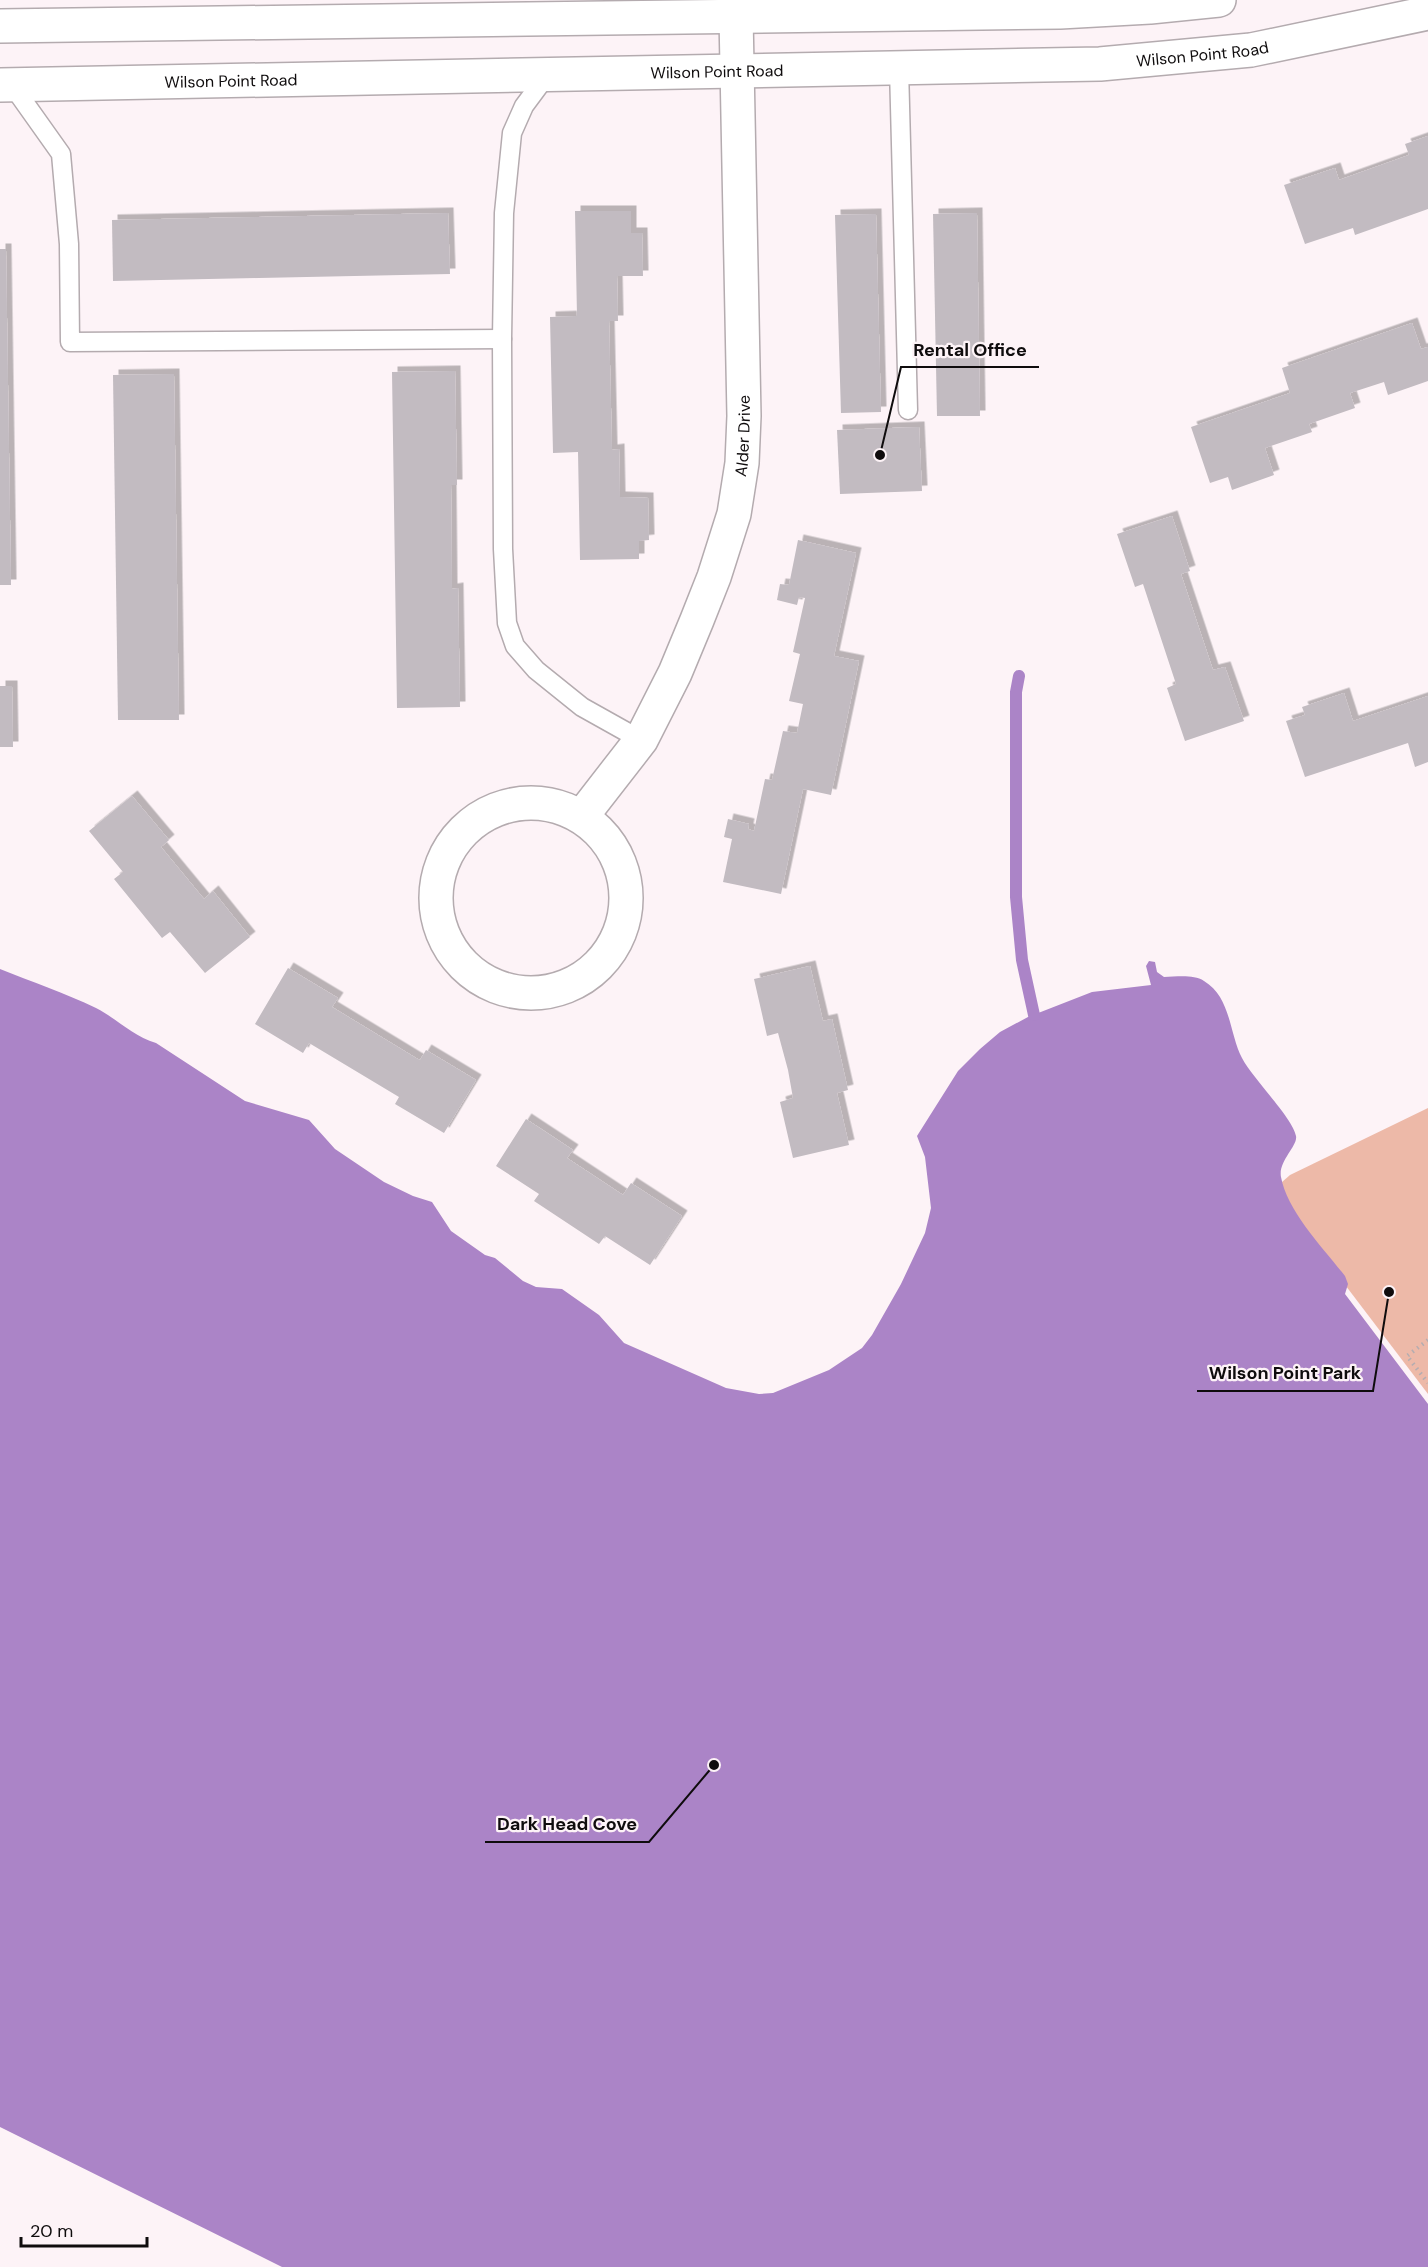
<svg xmlns="http://www.w3.org/2000/svg" width="1428" height="2267" viewBox="0 0 1428 2267" font-family="'DM Sans',sans-serif">
<style>
.green{fill:#edb9a8}
.water{fill:#ab84c7}
.lines{fill:none;stroke-linecap:round;stroke-linejoin:round}
.stream{stroke:#ab84c7;stroke-width:12}
.building{fill:#c2bbc1;filter:url(#shadow)}
.lane-casing{stroke:#b4abaf;stroke-width:21}
.street-casing{stroke:#b4abaf;stroke-width:36}
.secondary-casing{stroke:#b4abaf;stroke-width:36}
.path{stroke:#b5adb0;stroke-width:4;stroke-dasharray:1.5 4.5;stroke-linecap:butt}
.lane{stroke:#fff;stroke-width:18}
.street{stroke:#fff;stroke-width:33}
.secondary{stroke:#fff;stroke-width:33}
.labels{text-anchor:middle;stroke-width:4.5;stroke-linejoin:round;paint-order:stroke}
.street-label{font-size:16px;fill:#0f0c0d;stroke:#fdf3f7}
.leader{fill:none;stroke:#0f0c0d;stroke-width:2}
.callout-dot{fill:#0f0c0d;stroke:#fdf3f7;stroke-width:2}
.callout-label{font-size:18px;text-anchor:middle;font-weight:bold;fill:#0f0c0d;stroke:#fdf3f7;stroke-width:4.5;stroke-linejoin:round;paint-order:stroke}
</style>
<defs>
<filter id="shadow"><feDropShadow dx="5.5" dy="-5.5" stdDeviation="0" flood-color="#0004"/></filter>
</defs>
<rect width="100%" height="100%" fill="#fdf3f7"/>
<polygon class="green" points="1428,1108 1428,1394 1273,1190 1290,1175"/>
<path class="water" d="M1149 961 1155 962 1157 972 1164 977C1176 977 1193 974 1204 981 1231 997 1229 1033 1242 1058 1253 1079 1293 1118 1296 1136 1298 1146 1278 1161 1281 1177 1287 1211 1324 1249 1345 1276L1348 1284 1345 1294 1428 1404V2267H282L0 2127V969C32 982 65 993 96 1008 117 1019 133 1036 156 1043L245 1101 309 1120 335 1149 384 1182 413 1196 432 1202 451 1231 485 1255 495 1258 523 1281 536 1287 562 1289 599 1315 624 1343 726 1388 759 1394 773 1393 829 1370 862 1348 872 1335 901 1284 925 1233 931 1208 925 1157 917 1136 958 1071 980 1049 1000 1032 1028 1017 1092 992 1151 985 1146 966Z"/>
<g class="lines">
<polyline class="stream" points="1019,676 1016,692 1016,897 1022,960 1034,1015"/>
</g>
<g class="building">
<polygon points="1428,136 1428,209 1355,235 1353,228 1305,244 1284,185 1335,168 1339,180 1409,155 1405,144"/>
<polygon points="575,211 631,211 631,233 642,233 643,276 617,276 618,321 609,321 612,450 619,449 620,497 648,498 649,540 639,541 639,559 580,560 578,452 553,453 550,317 577,316"/>
<polygon points="448,213 450,274 113,281 112,220"/>
<polygon points="977,213 980,416 937,416 933,214"/>
<polygon points="876,214 881,412 841,413 835,215"/>
<polygon points="0,249 6,249 11,585 0,585"/>
<polygon points="1412,323 1421,349 1428,347 1428,381 1388,395 1384,382 1350,393 1355,408 1309,424 1312,432 1265,448 1274,475 1232,490 1228,477 1210,483 1191,427 1290,393 1282,368"/>
<polygon points="455,371 457,485 451,485 452,589 458,588 460,707 397,708 392,372"/>
<polygon points="174,374 179,720 118,720 113,375"/>
<polygon points="919,427 922,491 840,494 837,430"/>
<polygon points="1172,516 1190,571 1181,574 1213,670 1225,667 1244,721 1185,741 1167,688 1176,684 1143,584 1135,587 1117,534"/>
<polygon points="798,540 856,553 834,656 859,661 831,795 803,789 781,894 723,882 732,839 724,837 728,819 749,824 748,829 754,831 765,779 772,780 783,731 797,733 803,704 789,701 800,654 793,652 805,598 799,597 797,605 777,600 780,584 789,585"/>
<polygon points="0,686 12,686 13,747 0,747"/>
<polygon points="1344,693 1353,721 1428,696 1428,762 1415,767 1408,743 1305,777 1286,721 1305,715 1302,707"/>
<polygon points="132,796 169,840 161,847 204,899 213,891 250,937 205,973 170,932 162,938 114,879 123,872 89,831"/>
<polygon points="810,966 823,1021 832,1019 848,1090 837,1093 849,1145 793,1158 780,1102 793,1098 788,1070 778,1033 767,1036 754,979"/>
<polygon points="288,968 338,998 332,1007 416,1058 420,1060 426,1050 476,1080 444,1133 395,1104 399,1097 309,1043 303,1053 255,1024"/>
<polygon points="526,1119 573,1150 567,1158 623,1195 631,1183 682,1216 650,1265 605,1236 599,1244 534,1201 539,1194 496,1166"/>
</g>
<g class="lines">
<g class="lane-casing">
<g id="lane">
<polyline points="899,68 908,410"/>
<polyline points="547,75 524,106 512,133 504,213 502,339 503,549 507,623 515,646 536,670 582,707 641,740"/>
<polyline points="12,85 61,154 69,244 70,342 502,339"/>
</g>
</g>
<g class="street-casing">
<g id="street">
<circle cx="531" cy="898" r="95"/>
<path id="s1" d="M582 816 641 740 675 673 697 620 714 577 734 514 742 463 744 416 736 16"/>
</g>
</g>
<g class="secondary-casing">
<g id="secondary">
<polyline points="0,26 1060,12 1150,7 1219,0"/>
<path id="s2" d="M0 85 1100 64 1251 50 1428 13"/>
</g>
</g>
<polyline class="path" points="1428,1340 1407,1356 1428,1383"/>
<use href="#lane" class="lane"/>
<use href="#street" class="street"/>
<use href="#secondary" class="secondary"/>
</g>
<g class="labels">
<g class="street-label">
<text dy="6" stroke="none"><textPath href="#s2" startOffset="1203">Wilson Point Road</textPath></text>
<text dy="6" stroke="none"><textPath href="#s2" startOffset="717">Wilson Point Road</textPath></text>
<text dy="6" stroke="none"><textPath href="#s2" startOffset="231">Wilson Point Road</textPath></text>
<text dy="6" stroke="none"><textPath href="#s1" startOffset="420">Alder Drive</textPath></text>
</g>
</g>
<path class="leader" d="M880 455L901 367H1039M1389 1292L1373 1391H1197M714 1765L649 1842H485"/>
<g class="callout-dot">
<circle cx="880" cy="455" r="6"/>
<circle cx="1389" cy="1292" r="6"/>
<circle cx="714" cy="1765" r="6"/>
</g>
<g class="callout-label">
<text x="970" y="356">Rental Office</text>
<text x="1285" y="1379">Wilson Point Park</text>
<text x="567" y="1830">Dark Head Cove</text>
</g>
<path d="M21 2237v9h126v-9" fill="none" stroke="#0f0c0d" stroke-width="3"/>
<text x="30" y="2237" font-size="18" fill="#0f0c0d" stroke="#fdf3f7" stroke-width="4.5" paint-order="stroke">20 m</text>
</svg>
